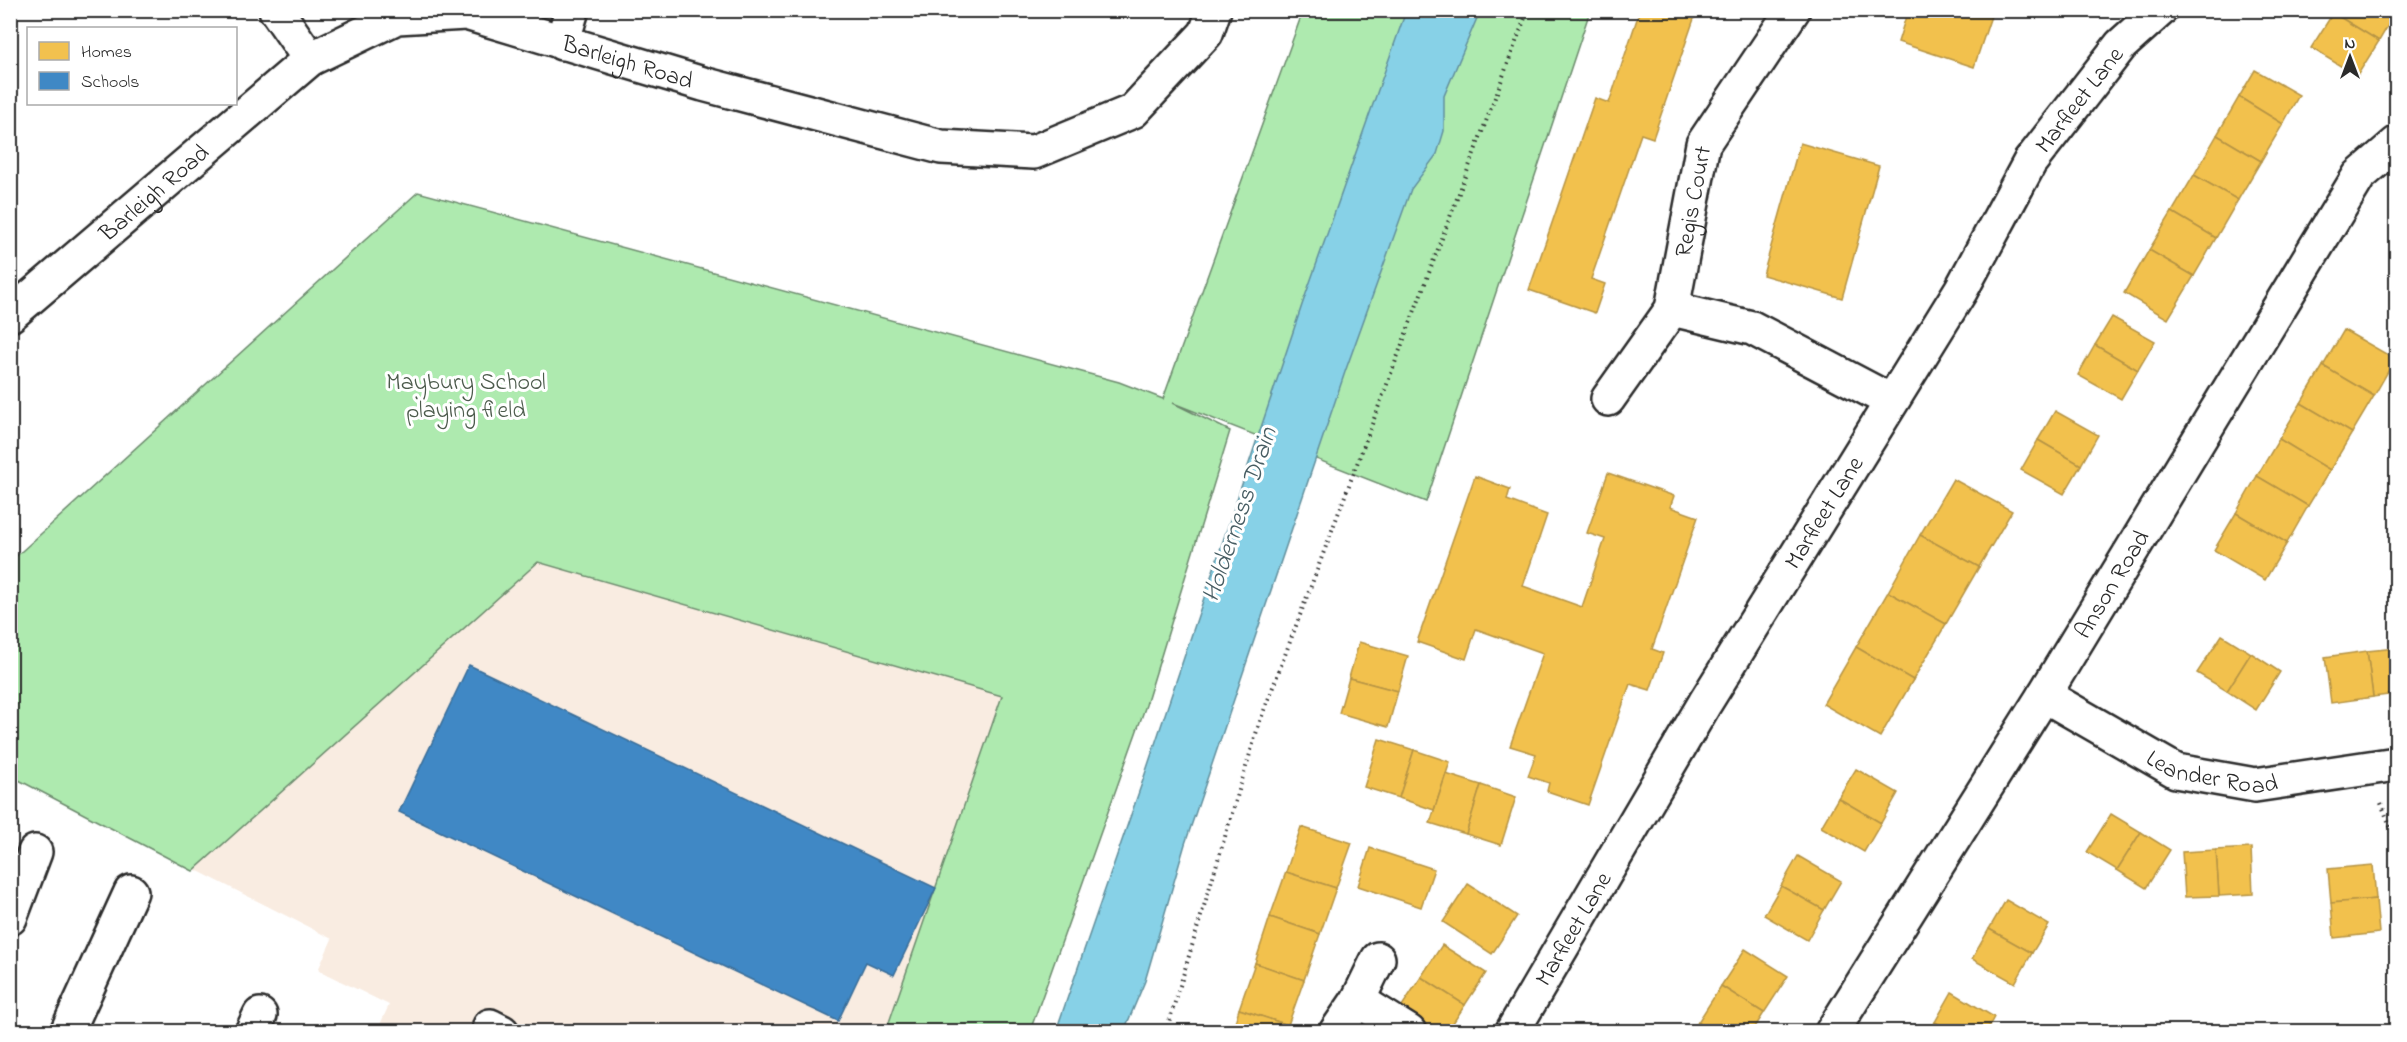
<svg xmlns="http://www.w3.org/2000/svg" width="2407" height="1042" viewBox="0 0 2407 1042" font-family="'Indie Flower',sans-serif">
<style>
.built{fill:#f9ece1}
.green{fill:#aeeaaf;stroke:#6c8a6d;stroke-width:1.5}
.water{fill:#87d1e7;stroke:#628f9c;stroke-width:1.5}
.homes{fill:#f2c14e;stroke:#b69444;stroke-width:1.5}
.schools{fill:#3f88c5;stroke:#396c97;stroke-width:1.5}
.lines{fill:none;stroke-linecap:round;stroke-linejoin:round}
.minor-casing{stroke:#2b2b2b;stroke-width:38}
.path{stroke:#2b2b2b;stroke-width:4;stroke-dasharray:1.5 4.5;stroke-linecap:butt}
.minor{stroke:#fff;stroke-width:33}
.labels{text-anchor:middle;stroke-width:6;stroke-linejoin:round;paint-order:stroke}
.street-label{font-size:24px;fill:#2b2b2b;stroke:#fff}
.park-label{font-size:24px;fill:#4c5b4c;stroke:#fff}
.water-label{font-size:26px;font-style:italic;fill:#475d63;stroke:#fff}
</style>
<rect width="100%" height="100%" fill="#fff"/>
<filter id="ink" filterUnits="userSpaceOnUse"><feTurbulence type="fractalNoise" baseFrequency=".0167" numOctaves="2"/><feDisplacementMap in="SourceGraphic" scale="12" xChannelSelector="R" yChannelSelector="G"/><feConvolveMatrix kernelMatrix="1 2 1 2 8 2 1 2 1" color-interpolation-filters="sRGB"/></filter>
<g filter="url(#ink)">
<polygon class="built" points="418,192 1119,382 1163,399 901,1031 377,1031 389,1005 318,970 332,939 11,776 11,561"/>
<polygon class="green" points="1303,11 1590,11 1426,502 1173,403 1230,431 1146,705 1030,1031 886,1031 1002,696 538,562 193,871 11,776 11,561 418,192 1119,382 1163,399"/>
<polygon class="water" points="1406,11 1480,11 1444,96 1444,131 1437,154 1411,189 1345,372 1185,844 1145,981 1124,1031 1056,1031 1142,783 1302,305"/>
<g class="homes">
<polygon points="1640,10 1697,10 1653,138 1641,134 1591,279 1605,284 1595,313 1529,290 1595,98 1609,103"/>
<polygon points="1908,10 1993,10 1974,67 1898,42"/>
<polygon points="2334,10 2396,10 2396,12 2379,41 2333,13"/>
<polygon points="2333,13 2379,41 2357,76 2311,48"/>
<polygon points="2255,70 2299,95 2283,124 2239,97"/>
<polygon points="2239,97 2283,124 2261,161 2217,135"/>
<polygon points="2217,135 2261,161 2238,200 2194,175"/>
<polygon points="1800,143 1879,166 1842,298 1763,275"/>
<polygon points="2194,175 2238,200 2216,238 2172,212"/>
<polygon points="2172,212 2216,238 2194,276 2149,250"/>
<polygon points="2149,250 2194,276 2168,319 2124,293"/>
<polygon points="2112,317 2155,341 2138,370 2095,345"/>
<polygon points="2344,330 2395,359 2374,396 2323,366"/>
<polygon points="2095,345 2138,370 2121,399 2078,375"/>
<polygon points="2323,366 2374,396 2352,433 2301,403"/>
<polygon points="2301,403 2352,433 2330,470 2279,439"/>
<polygon points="2055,411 2098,435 2081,465 2038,440"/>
<polygon points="2279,439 2330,470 2308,506 2257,476"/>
<polygon points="2038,440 2081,465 2064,494 2021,470"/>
<polygon points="1608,473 1674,496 1670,507 1698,517 1652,649 1663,653 1650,690 1630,684 1588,805 1547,791 1549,783 1528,776 1536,754 1510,746 1543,653 1476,629 1466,659 1417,642 1475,476 1510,489 1507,500 1547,515 1523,586 1582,607 1605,539 1587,533"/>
<polygon points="2257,476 2308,506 2287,543 2236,513"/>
<polygon points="1953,479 2012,511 1979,567 1920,535"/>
<polygon points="2236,513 2287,543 2265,580 2214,550"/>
<polygon points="1920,535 1979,567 1946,624 1888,592"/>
<polygon points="1888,592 1946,624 1913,680 1856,647"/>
<polygon points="2222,635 2251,653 2227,691 2197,673"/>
<polygon points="1359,642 1408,656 1398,691 1349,678"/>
<polygon points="1856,647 1913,680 1880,737 1823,704"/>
<polygon points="2396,648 2396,694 2373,697 2367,651"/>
<polygon points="2367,651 2373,697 2331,703 2325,657"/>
<polygon points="2251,653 2280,672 2256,710 2227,691"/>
<polygon points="1349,678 1398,691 1388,727 1339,713"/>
<polygon points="1379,739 1414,750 1399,798 1364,787"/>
<polygon points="1414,750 1450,762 1434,810 1399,798"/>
<polygon points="1856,769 1898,793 1881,823 1838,798"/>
<polygon points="1446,774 1481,785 1466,834 1430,823"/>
<polygon points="1481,785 1516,797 1501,845 1466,834"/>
<polygon points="1838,798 1881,823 1864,852 1821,827"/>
<polygon points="2111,814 2141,832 2117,870 2087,852"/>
<polygon points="1301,827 1352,843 1336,888 1286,872"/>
<polygon points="2141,832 2170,850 2146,888 2117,870"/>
<polygon points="1370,848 1434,869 1421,907 1358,886"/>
<polygon points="2251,848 2253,894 2219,896 2216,850"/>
<polygon points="2216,850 2219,896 2185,897 2182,852"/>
<polygon points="1798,856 1841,881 1824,910 1781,886"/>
<polygon points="2373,865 2376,899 2331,903 2328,869"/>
<polygon points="1286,872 1336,888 1320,934 1270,917"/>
<polygon points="1468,884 1517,916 1492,954 1443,922"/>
<polygon points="1781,886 1824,910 1807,940 1764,915"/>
<polygon points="2376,899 2379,933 2334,938 2331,903"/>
<polygon points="2006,900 2049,925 2032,953 1989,929"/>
<polygon points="1270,917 1320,934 1304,980 1255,963"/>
<polygon points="1989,929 2032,953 2015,983 1972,959"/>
<polygon points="1442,945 1486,973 1465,1005 1421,977"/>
<polygon points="1745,949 1788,976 1764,1013 1721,986"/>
<polygon points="1255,963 1304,980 1288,1025 1239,1009"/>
<polygon points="1421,977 1465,1005 1447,1032 1434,1032 1400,1009"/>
<polygon points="1721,986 1764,1013 1752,1032 1712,1032 1698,1022"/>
<polygon points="1952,992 1994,1017 1986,1032 1952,1032 1935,1022"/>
<polygon points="1239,1009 1288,1025 1286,1032 1232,1032"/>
<polygon points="1698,1022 1712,1032 1692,1032"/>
<polygon points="1935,1022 1952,1032 1929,1032"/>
</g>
<polygon class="schools" points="469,665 936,888 894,975 866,962 838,1021 399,812"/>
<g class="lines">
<g class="minor-casing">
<g id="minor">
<polyline points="276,10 310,59"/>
<polyline points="562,43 572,10"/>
<polyline points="1672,309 1752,328 1891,401"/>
<path id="s1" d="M10 315 310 59 397 17 466 13 703 84 941 147 1034 152 1133 111 1206 33 1214 10"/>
<path id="s2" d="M1608 399 1672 309 1703 144 1793 10"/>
<path id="s3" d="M2044 695 2176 771 2255 785 2396 764"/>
<polyline points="10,918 35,852"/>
<polyline points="1358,1000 1409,1032"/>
<polyline points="490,1026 502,1032"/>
<polyline points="67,1032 131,892"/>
<polyline points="252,1032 260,1015"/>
<polyline points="1336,1032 1358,1000 1378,959"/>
<path id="s4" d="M1512 1032 1705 703 1961 290 2030 162 2121 45 2160 10"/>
<path id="s5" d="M1832 1032 2044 695 2359 176 2396 144"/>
</g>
</g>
<g class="path">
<polyline points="2381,803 2396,841"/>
<polyline points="1166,1032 1259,724 1528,10"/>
</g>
<use href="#minor" class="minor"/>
</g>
</g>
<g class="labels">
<g class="street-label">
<text dy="8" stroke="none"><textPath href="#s1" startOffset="729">Barleigh Road</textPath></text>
<text dy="8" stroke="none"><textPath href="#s4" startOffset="1092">Marfleet Lane</textPath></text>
<text dy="8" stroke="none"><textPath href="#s1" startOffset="189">Barleigh Road</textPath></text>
<text dy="8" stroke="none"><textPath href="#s2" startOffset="220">Regis Court</textPath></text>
<text dy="8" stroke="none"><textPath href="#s4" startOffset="606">Marfleet Lane</textPath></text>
<text dy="8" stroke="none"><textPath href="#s5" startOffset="528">Anson Road</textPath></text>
<text dy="8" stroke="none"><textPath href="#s3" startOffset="188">Leander Road</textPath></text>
<text dy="8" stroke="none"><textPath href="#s4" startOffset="120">Marfleet Lane</textPath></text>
</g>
<g class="park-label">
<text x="466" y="389">Maybury School<tspan x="466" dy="28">playing field</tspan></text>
</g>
<g class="water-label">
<text transform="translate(1238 514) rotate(-71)" y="9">Holderness Drain</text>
</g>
</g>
<rect width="2407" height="1042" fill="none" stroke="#fff" stroke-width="36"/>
<rect x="18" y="18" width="2371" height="1006" fill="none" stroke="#2b2b2b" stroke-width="2" filter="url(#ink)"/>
<rect x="27" y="27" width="210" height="78" fill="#ffffff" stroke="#aaaaaa" stroke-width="1.5"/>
<rect x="39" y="42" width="30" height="18" fill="#f2c14e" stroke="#aaaaaa" stroke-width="1.5"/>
<text x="81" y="57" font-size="18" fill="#2b2b2b">Homes</text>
<rect x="39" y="72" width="30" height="18" fill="#3f88c5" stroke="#aaaaaa" stroke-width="1.5"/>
<text x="81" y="87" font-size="18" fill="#2b2b2b">Schools</text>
<g transform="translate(2350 57)" stroke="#ffffff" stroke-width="4.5" paint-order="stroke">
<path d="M0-4.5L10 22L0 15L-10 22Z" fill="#2b2b2b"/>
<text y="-9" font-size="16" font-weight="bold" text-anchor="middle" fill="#2b2b2b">N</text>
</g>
</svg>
